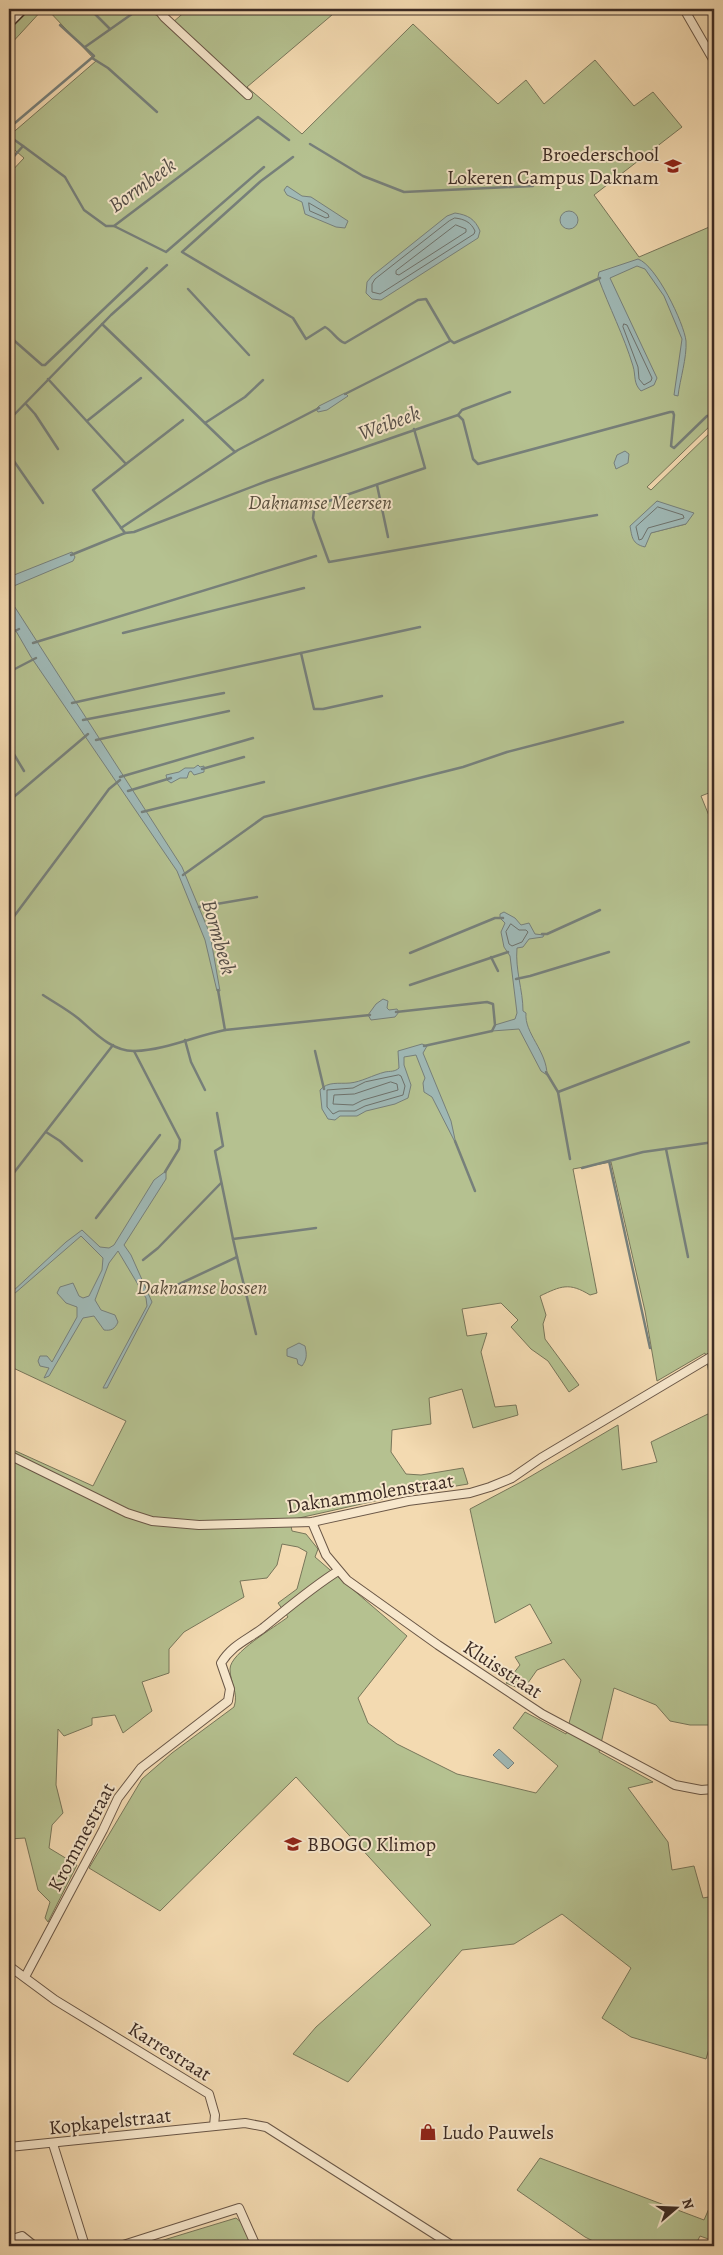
<svg xmlns="http://www.w3.org/2000/svg" width="723" height="2255" viewBox="0 0 723 2255" font-family="Alegreya,serif">
<style>
.green{fill:#b5c190;stroke:#78765a;fill-rule:evenodd}
.water{fill:#9fb8b5;stroke:#77807b}
.lines{fill:none;stroke-linecap:round;stroke-linejoin:round}
.shore{stroke:#6e726c;stroke-width:1}
.stream{stroke:#77807b;stroke-width:2.5}
.street-casing{stroke:#6a5747;stroke-width:10}
.secondary-casing{stroke:#3c2b24;stroke-width:14}
.street{stroke:#f7e7cc;stroke-width:8}
.secondary{stroke:#f7e7cc;stroke-width:11}
.labels{text-anchor:middle;stroke-width:4;stroke-linejoin:round;paint-order:stroke}
.poi-label{font-size:20px;fill:#3c2b24;stroke:#f7e7cc;text-anchor:start}
.park-label{font-size:20px;font-style:italic;fill:#5a503f;stroke:#f7e7cc}
.street-label{font-size:20px;fill:#3c2b24;stroke:#f7e7cc}
.water-label{font-size:21px;font-style:italic;fill:#554e48;stroke:#f7e7cc}
</style>
<rect width="100%" height="100%" fill="#f3dab1"/>
<filter id="stains"><feTurbulence type="fractalNoise" baseFrequency=".004" numOctaves="4"/><feColorMatrix values="0 0 0 0 .2 0 0 0 0 .09 0 0 0 0 .02 0 0 0 .5 -.17"/></filter>
<radialGradient id="worn" r=".72"><stop offset=".6" stop-color="#630" stop-opacity="0"/><stop offset="1" stop-color="#630" stop-opacity=".3"/></radialGradient>
<g class="green">
<polygon points="27,9 43,9 9,46 9,28"/>
<path d="M47 9H149L152 13 172 23 188 9H339L247 87 302 134 413 24 498 104 526 80 544 104 595 60 634 106 653 92 682 127 594 195 639 257 714 225V422L647 487 651 490 714 429V791L701 796 714 828V1398L705 1353 657 1381 645 1311 611 1162 573 1169 597 1293 590 1295C569 1282 561 1286 540 1296L546 1315 543 1324 545 1339 579 1385 569 1392 548 1361 531 1349 511 1327 518 1320 501 1303 462 1309 467 1336 487 1333 481 1352 495 1407 516 1405 518 1415 473 1428 462 1389 429 1398 431 1424 392 1430 391 1452 406 1474 421 1475 463 1468 468 1484 397 1496 290 1520 292 1531 306 1534 318 1549 315 1557 407 1636 358 1698 368 1723 397 1744 457 1774 536 1793 558 1766 513 1728 525 1712 566 1734 581 1680 564 1659 537 1670 523 1690 506 1683 520 1665 515 1657 552 1643 530 1604 495 1623 470 1509 521 1482 618 1425 622 1470 657 1462 651 1442 714 1411V1725H690L670 1721 656 1705 614 1688 599 1752 653 1782 628 1788 668 1842 672 1870 694 1866 703 1898 714 1896V2032L706 2059 631 2037 602 2018 631 1968 562 1914 514 1944 462 1950 348 2082 293 2054 316 2027 431 1925 296 1777 160 1911 89 1868 142 1779 172 1753 234 1707C239 1693 230 1683 230 1669 230 1653 275 1627 288 1617L278 1603 297 1589 307 1552 298 1547 282 1544 277 1565 267 1578 240 1581 244 1597 184 1632 169 1649V1673L142 1682 152 1711 123 1733 115 1715 92 1718V1725L64 1736 58 1729 56 1785 63 1813 52 1825 49 1848 77 1865 48 1922 45 1918 50 1902 38 1890 25 1838 9 1839V1448L93 1486 126 1421 9 1366V174L24 158 9 145V136L96 61ZM657 501 686 524 650 533Z"/>
<polygon points="540,2158 704,2220 714,2197 714,2241 700,2236 695,2246 603,2246 585,2237 517,2190"/>
<polygon points="236,2218 242,2223 252,2246 144,2246"/>
</g>
<g class="water">
<polygon points="287,186 302,196 311,197 348,221 345,228 336,227 305,214 302,202 287,195 284,190"/>
<circle cx="569" cy="220" r="9"/>
<path d="M455 213C468 215 475 219 480 231L478 238 381 300 372 299 366 293 367 282 372 276 447 216Z"/>
<path d="M638 259C656 265 684 323 686 341 687 358 680 379 678 396L674 395 682 339 664 296 645 269 637 266 610 278 657 378 654 385 641 391C633 383 636 376 633 366 624 336 609 307 598 277L599 272Z"/>
<polygon points="345,393 348,396 327,410 318,412 316,409 319,406"/>
<polygon points="625,451 629,454 628,463 616,469 614,463 617,455"/>
<path d="M657 501 694 513 686 524 651 533 645 547C632 544 632 537 630 526Z"/>
<polygon points="72,552 75,557 73,561 9,588 9,577"/>
<polygon points="9,598 182,867 210,934 220,991 217,991 205,940 177,871 31,657 9,619"/>
<polygon points="198,765 200,767 204,766 204,772 194,775 191,771 189,772 187,778 180,778 171,783 167,780 166,775 179,772 185,768 194,768"/>
<path d="M504 912 515 918 521 925 529 923 535 934 544 935 543 937 529 939 523 947 517 948C515 970 523 990 523 1011L526 1013C524 1033 547 1051 547 1075L541 1071 519 1029 492 1031 495 1025 515 1019 517 1013 510 956 504 947 501 932 505 923 500 918V914Z"/>
<polygon points="383,999 388,1001 387,1008 389,1010 397,1009 399,1012 395,1017 371,1020 368,1015 376,1004"/>
<path d="M422 1044 427 1046 423 1053 451 1121 456 1144 432 1097 424 1092 423 1083 425 1078 416 1055 404 1057V1065L411 1085 408 1098 395 1104 366 1111 357 1116H340L335 1120 328 1119 322 1109 320 1090C328 1081 339 1084 350 1083 361 1082 373 1075 385 1072 390 1071 395 1072 399 1068L398 1051Z"/>
<path d="M166 1171V1179L124 1245 131 1255 152 1302 107 1388H103L147 1306 146 1298 118 1251 109 1263 95 1300 101 1310 115 1315 118 1322C115 1329 111 1331 104 1330L94 1316 83 1318 49 1376 44 1378 49 1368 40 1366 38 1361 40 1356H47L52 1362 77 1317V1307L66 1303 57 1293 60 1287 73 1283 79 1296 83 1298 89 1296 102 1270 103 1258 81 1236 14 1294 12 1292 66 1242 82 1230 100 1247 109 1248 114 1245 154 1180Z"/>
<path d="M299 1343 305 1346C307 1355 307 1359 302 1366L298 1364 297 1359 287 1356V1349Z"/>
<polygon points="499,1749 514,1763 508,1769 493,1755"/>
</g>
<g class="lines">
<g class="shore">
<polygon points="309,203 328,214 329,217 326,218 310,211"/>
<path d="M455 218C464 219 471 222 475 231L474 234 380 294 372 292V284L375 279 449 221Z"/>
<polygon points="456,225 466,229 466,232 399,275 396,274 396,271"/>
<polygon points="624,324 627,325 652,378 651,381 644,385 639,379 638,367 623,327"/>
<polygon points="658,507 683,515 684,518 648,528 642,539 639,540 636,527"/>
<polygon points="511,924 519,930 526,930 528,932 522,942 512,946 509,944 506,932"/>
<polygon points="399,1075 401,1076 405,1086 403,1095 365,1106 355,1111 339,1111 333,1114 327,1107 327,1090 353,1088 365,1082"/>
<polygon points="391,1082 397,1084 398,1090 363,1100 353,1105 333,1104 334,1095 354,1094"/>
</g>
<g class="stream">
<polyline points="90,9 110,29"/>
<polyline points="85,47 139,9"/>
<polyline points="92,58 108,68 157,112"/>
<polyline points="9,128 94,56 60,25"/>
<polyline points="9,136 23,146 9,162"/>
<polyline points="310,144 363,176 404,192 533,186"/>
<polyline points="23,146 65,177 84,210 106,226 114,226 258,117 289,140"/>
<path d="M293 157 261 181 182 252 293 318 306 339 325 327C333 331 337 341 345 343L418 300 426 299 450 340 454 343 600 278"/>
<polyline points="114,226 166,252 264,167"/>
<polyline points="188,289 249,355"/>
<polyline points="102,324 235,452"/>
<polyline points="9,336 42,365 45,365 147,268"/>
<polyline points="48,379 126,464 93,490 125,533"/>
<polyline points="345,394 450,341"/>
<polyline points="26,404 35,414 58,449"/>
<polyline points="458,415 462,410 510,392"/>
<polyline points="9,420 111,315 167,265"/>
<polyline points="87,421 141,378"/>
<polyline points="205,423 245,397 263,380"/>
<polyline points="414,429 425,468 323,503 314,510 313,518 329,562 597,515"/>
<polyline points="9,454 43,503"/>
<polyline points="126,464 183,420"/>
<polyline points="377,485 388,537"/>
<polyline points="121,528 238,450 319,408"/>
<polyline points="71,555 125,533 134,532 267,481 458,415 463,420 473,459 478,464 670,412 673,412 674,415 671,446 674,448 707,416 713,415"/>
<polyline points="123,633 304,588"/>
<polyline points="9,634 19,629"/>
<polyline points="33,643 316,556"/>
<polyline points="301,653 314,709 323,709 382,696"/>
<polyline points="9,672 36,658"/>
<polyline points="72,703 420,627"/>
<polyline points="83,720 224,693"/>
<polyline points="96,740 229,711"/>
<polyline points="9,746 24,771"/>
<polyline points="202,769 244,757"/>
<polyline points="120,777 253,738"/>
<polyline points="128,791 171,778"/>
<polyline points="9,801 88,734"/>
<polyline points="142,812 264,782"/>
<polyline points="183,875 264,817 463,767 507,752 623,722"/>
<polyline points="199,907 257,897"/>
<polyline points="9,923 95,808 109,789 120,780"/>
<polyline points="542,934 547,934 600,910"/>
<polyline points="410,953 495,918 503,918"/>
<polyline points="491,957 498,971"/>
<polyline points="516,979 530,976 609,952"/>
<polyline points="410,985 508,952"/>
<polyline points="218,990 225,1030 370,1015"/>
<path d="M43 995C55 1003 68 1010 79 1019 94 1032 112 1052 135 1051 165 1050 195 1036 225 1030"/>
<polyline points="396,1012 487,1002 493,1004 495,1025 492,1031"/>
<polyline points="185,1040 191,1062 205,1090"/>
<polyline points="424,1046 492,1031"/>
<polyline points="134,1051 180,1140 179,1149 165,1172"/>
<polyline points="315,1051 324,1089"/>
<polyline points="546,1072 558,1092 570,1159"/>
<polyline points="558,1092 689,1042"/>
<polyline points="217,1113 223,1146 215,1151 233,1239"/>
<polyline points="46,1132 60,1141 82,1161"/>
<polyline points="455,1141 475,1191"/>
<polyline points="666,1149 688,1257"/>
<polyline points="609,1161 650,1348"/>
<polyline points="582,1168 643,1152 714,1142"/>
<polyline points="9,1179 113,1045"/>
<polyline points="96,1218 160,1135"/>
<polyline points="237,1257 233,1239 316,1228"/>
<polyline points="143,1260 158,1248 221,1183"/>
<polyline points="160,1293 237,1257 256,1334"/>
</g>
<g class="street-casing">
<g id="street">
<polyline points="158,9 164,17 248,95"/>
<polyline points="684,9 714,61"/>
<polyline points="9,1455 127,1513 152,1521 199,1525 312,1522 408,1501 470,1493 490,1487 512,1478 541,1458 714,1355"/>
<polyline points="312,1522 326,1555 347,1580 438,1645 542,1714 675,1785 701,1790 714,1789"/>
<polyline points="9,1966 55,2000 209,2094 215,2115 214,2126"/>
<path d="M25 1977 103 1830 118 1798 141 1768 228 1701 230 1689 221 1663C232 1645 247 1640 263 1628 288 1608 311 1588 338 1571"/>
<polyline points="53,2144 85,2246"/>
<polyline points="9,2147 245,2123 266,2127 453,2246"/>
<polyline points="9,2240 22,2236 32,2244"/>
<polyline points="120,2246 239,2208 256,2246"/>
</g>
</g>
<g class="secondary-casing">
<polyline id="secondary" points="9,21 21,9"/>
</g>
<use href="#street" class="street"/>
<use href="#secondary" class="secondary"/>
</g>
<defs>
<g id="school-bare" transform="scale(1.35)"><path d="M0-5L7-2L0 1L-7-2ZM-4 1L0 2.5L4 1V4Q0 6-4 4Z" fill="#8f2418" stroke="#f7e7cc" stroke-width="2.5" paint-order="stroke"/></g>
<g id="shop-bare" transform="scale(1.35)"><path d="M-5-2.5h2.3a2.7 3.5 0 0 1 5.4 0H5L5.5 6h-11ZM-1.5-2.5h3a1.5 2.3 0 0 0-3 0Z" fill="#8f2418" stroke="#f7e7cc" stroke-width="2.5" paint-order="stroke"/></g>
</defs>
<g fill-rule="evenodd">
<use href="#school-bare" x="673" y="166"/>
<use href="#school-bare" x="293" y="1844"/>
<use href="#shop-bare" x="428" y="2132"/>
</g>
<g class="labels">
<g class="poi-label">
<text x="659" y="161" text-anchor="end">Broederschool<tspan x="659" dy="23">Lokeren Campus Daknam</tspan></text>
<text x="307" y="1851">BBOGO Klimop</text>
<text x="442" y="2139">Ludo Pauwels</text>
</g>
<g class="park-label">
<text x="320" y="509">Daknamse Meersen</text>
<text x="202" y="1294">Daknamse bossen</text>
</g>
<g class="street-label">
<text transform="translate(370 1493) rotate(-9)" y="7">Daknammolenstraat</text>
<text transform="translate(503 1669) rotate(33)" y="7">Kluisstraat</text>
<text transform="translate(81 1837) rotate(-62)" y="7">Krommestraat</text>
<text transform="translate(170 2051) rotate(32)" y="7">Karrestraat</text>
<text transform="translate(110 2121) rotate(-6)" y="7">Kopkapelstraat</text>
</g>
<g class="water-label">
<text transform="translate(142 185) rotate(-36)" y="7">Bormbeek</text>
<text transform="translate(389 423) rotate(-20)" y="7">Weibeek</text>
<text transform="translate(219 937) rotate(74)" y="7">Bormbeek</text>
</g>
</g>
<rect width="723" height="2255" fill="none" stroke="#f3dab1" stroke-width="30"/>
<rect x="10" y="10" width="703" height="2235" fill="none" stroke="#3c2b24" stroke-width="2.5"/>
<rect x="15" y="15" width="693" height="2225" fill="none" stroke="#3c2b24"/>
<g transform="translate(676 2208) rotate(71)" stroke="#f7e7cc" stroke-width="4" paint-order="stroke">
<path d="M0-4L9 19L0 12L-9 19Z" fill="#3c2b24"/>
<text y="-8" font-size="14" font-weight="bold" text-anchor="middle" fill="#3c2b24">N</text>
</g>
<rect width="100%" height="100%" filter="url(#stains)"/>
<rect width="100%" height="100%" fill="url(#worn)"/>
</svg>
